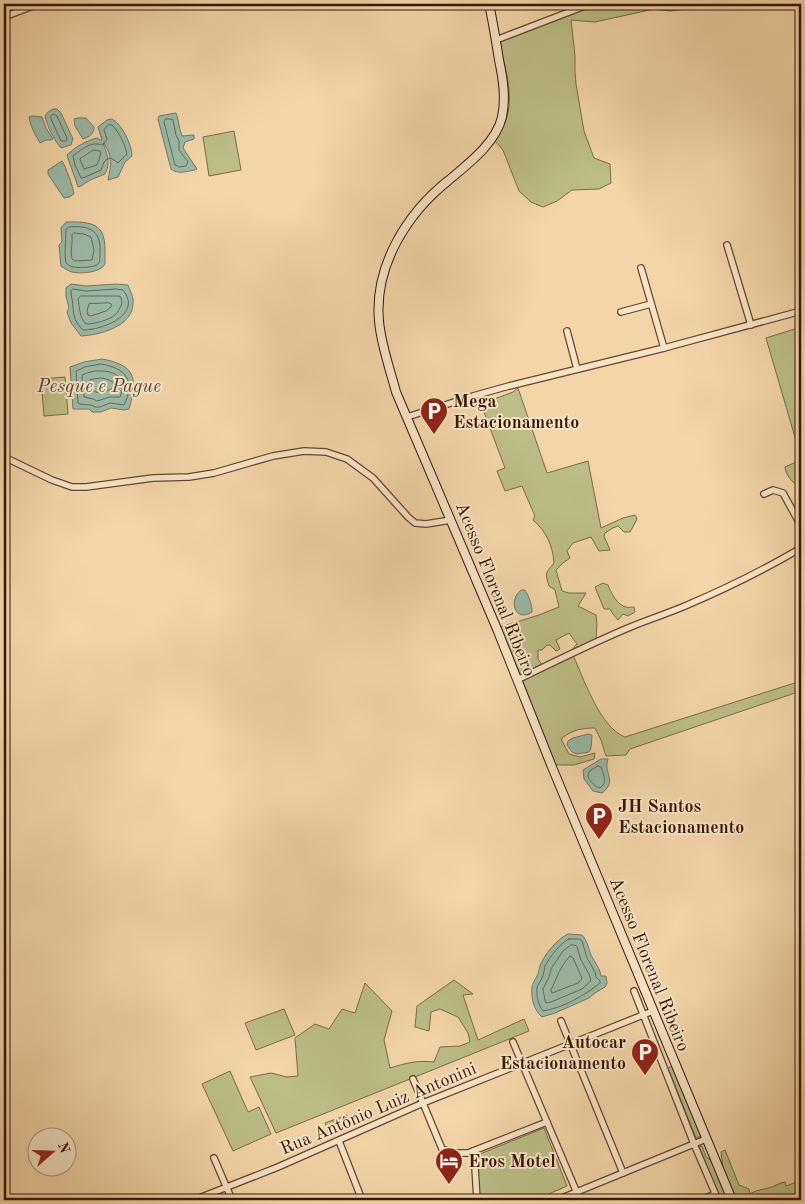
<svg xmlns="http://www.w3.org/2000/svg" width="805" height="1204" viewBox="0 0 805 1204" font-family="'Old Standard TT',serif">
<style>
.green{fill:#bdbd87;stroke:#7a6a46}
.water{fill:#9bb9a7;stroke:#737867}
.lines{fill:none;stroke-linecap:round;stroke-linejoin:round}
.shore{stroke:#696856;stroke-width:1}
.street-casing{stroke:#66462f;stroke-width:8}
.secondary-casing{stroke:#371606;stroke-width:10}
.street{stroke:#f7e4c7;stroke-width:5.5}
.secondary{stroke:#f7e4c7;stroke-width:8}
.labels{text-anchor:middle;stroke-width:4;stroke-linejoin:round;paint-order:stroke}
.poi-label{font-size:18px;font-weight:bold;fill:#371606;stroke:#f7e4c7;text-anchor:start}
.street-label{font-size:18px;fill:#371606;stroke:#f7e4c7}
.water-label{font-size:19px;font-style:italic;fill:#554736;stroke:#f7e4c7}
</style>
<rect width="100%" height="100%" fill="#f3d5a9"/>
<filter id="stains"><feTurbulence type="fractalNoise" baseFrequency=".004" numOctaves="4"/><feColorMatrix values="0 0 0 0 .2 0 0 0 0 .09 0 0 0 0 .02 0 0 0 .5 -.17"/></filter>
<radialGradient id="worn" r=".72"><stop offset=".6" stop-color="#630" stop-opacity="0"/><stop offset="1" stop-color="#630" stop-opacity=".3"/></radialGradient>
<g class="green">
<path d="M596 4H697L687 9 670 11 654 9 595 22 571 20 575 56V72L576 84 584 131 594 158 610 164 611 183 599 189 572 190 557 201 543 207 531 202 519 191 503 150 495 141C499 134 503 127 506 120 515 94 504 64 498 38Z"/>
<polygon points="234,131 241,170 209,176 203,137"/>
<path d="M801 327V493C797 483 786 479 785 467L796 462 800 458 799 451 766 338Z"/>
<polygon points="65,377 68,414 44,416 41,379"/>
<path d="M518 388 547 473 588 461 601 528 623 518 635 515 637 519 630 532H624L618 526 613 528 605 533 604 536 610 550 599 551 591 537 573 543 567 551 570 558 563 563 556 570 562 591 569 593H586L578 606 596 615 597 624 596 639 573 651 574 647 577 644 569 633 556 640 560 649 556 651 550 645H547L542 650H538V659L543 666 572 653C583 676 599 727 625 737L801 681V691L630 749 626 755 606 756 601 740 595 728C581 728 572 730 561 739L569 754 580 757 595 753 594 759 574 765H554L521 677 504 638 500 627 539 615 559 607 555 590 549 586C545 573 545 574 554 563 553 546 546 531 533 520L535 516 522 486 505 491 497 471 505 468 481 404 513 392Z"/>
<path d="M603 583 608 585C611 593 617 605 626 607 628 608 631 607 634 607L635 612 628 616 623 614 618 620 613 614 610 609H604L595 587Z"/>
<path d="M454 980 473 994 463 995 478 1040 524 1019 529 1031 276 1133 250 1077 271 1073 287 1077 298 1076 295 1038 315 1024 329 1029 342 1009 355 1013 365 983 392 1011 384 1040 390 1068C406 1063 418 1060 434 1062L440 1047 460 1046 470 1042 468 1033 458 1017 440 1009 431 1012 429 1031 415 1027 417 1006Z"/>
<polygon points="284,1009 295,1035 256,1050 245,1023"/>
<polygon points="672,1066 701,1136 696,1138 668,1068"/>
<polygon points="230,1071 248,1112 259,1107 271,1134 233,1151 202,1084"/>
<polygon points="347,1115 351,1125 329,1134 325,1123"/>
<polygon points="544,1128 567,1186 535,1200 480,1200 475,1156"/>
<polygon points="702,1146 706,1157 712,1161 728,1200 721,1200 699,1147"/>
<path d="M725 1150 739 1185 749 1189 750 1194C756 1190 761 1190 768 1188 774 1187 778 1183 785 1182L786 1186 799 1181 801 1182V1200H737L723 1169 721 1152Z"/>
</g>
<g class="water">
<path d="M53 109H57L61 113 73 139 71 145 61 148C54 140 47 126 45 116L48 112Z"/>
<path d="M176 113C179 121 179 129 182 136L194 135V139L185 142 183 148 197 169 195 170C187 171 178 175 171 169L158 119 159 116Z"/>
<path d="M32 116 42 117 46 128 53 139 51 140H46L40 143C35 134 31 128 29 117Z"/>
<path d="M77 118H86L94 127C94 134 89 137 83 139L75 126 74 119Z"/>
<path d="M112 119C122 124 132 145 132 156L125 162 118 177 108 180C111 164 113 158 104 143H103C107 154 111 163 105 174L90 180 81 186 78 187C75 176 70 166 67 155 75 147 86 141 97 138L100 140H102L98 127 107 120Z"/>
<path d="M62 161C66 167 73 187 74 194L69 197 64 198 48 174V170Z"/>
<path d="M66 222C76 222 89 221 97 227 106 233 105 248 105 257 105 258 105 263 105 264 101 273 79 274 72 272 68 271 64 268 61 266L59 245 62 242 61 228Z"/>
<path d="M71 284 86 286 116 284 128 285C130 291 134 297 133 304 132 327 99 335 81 336L71 323 67 312 69 308 66 296V288Z"/>
<path d="M102 359C136 365 138 379 129 409L124 410 111 408 101 412H92L89 409H73L70 367 84 362Z"/>
<path d="M521 590H525C529 597 532 604 532 612 515 623 508 600 521 590Z"/>
<polygon points="588,734 592,735 591,748 589,752 577,754 572,752 567,745 568,741 573,738"/>
<path d="M601 759H608C603 773 618 781 602 793L593 791 584 779 583 770Z"/>
<path d="M568 934 582 935C588 941 588 949 592 957 596 964 600 969 601 976H606L607 983 605 987 595 993 589 998 555 1013 542 1017C534 1010 531 999 532 988 532 983 536 979 538 974 539 971 539 969 540 966 544 955 557 939 568 934Z"/>
</g>
<g class="lines">
<g class="shore">
<polygon points="54,114 57,116 67,138 66,141 61,141 51,119 51,116"/>
<polygon points="166,119 171,119 173,120 176,135 179,141 179,150 188,162 186,166 179,167 175,165 164,122"/>
<path d="M109 125H112C119 132 125 144 127 154L118 163 111 158 107 159 104 162 101 170 83 178H81L75 165 73 156C78 152 89 143 96 144 99 144 102 145 104 144L107 139 104 130Z"/>
<polygon points="94,150 100,151 101,153 97,165 84,169 81,162 80,159"/>
<path d="M69 227C88 225 101 230 100 251 100 254 100 261 99 263 96 268 78 268 73 267 71 267 67 264 66 263 64 252 66 242 66 230Z"/>
<path d="M74 233 84 234 91 237 94 250 92 260 75 261 72 259C70 251 73 243 72 235Z"/>
<path d="M73 289 86 291 116 289 123 290C143 315 102 330 83 330 75 322 74 318 73 307 73 302 71 297 71 291Z"/>
<path d="M81 296H119L121 297 122 303C121 307 118 312 115 315 109 320 95 324 86 324 79 317 80 308 78 299Z"/>
<polygon points="109,303 111,304 112,306 106,311 91,316 88,315 87,311 89,304"/>
<path d="M101 364C126 368 136 381 124 405L110 403 100 407H95L91 405 79 404 78 403 76 371 85 367Z"/>
<path d="M95 371C114 370 128 376 120 397H110L97 401 93 399 84 397 82 375 87 373Z"/>
<path d="M101 378C107 379 112 380 115 385V388L99 393 91 390 90 380Z"/>
<path d="M598 766 601 767C603 774 608 783 600 788 594 786 584 777 590 771 592 769 595 768 598 766Z"/>
<path d="M569 939H579L582 941 587 958 595 972 596 977 600 981V983C585 995 563 1008 543 1011 539 1006 536 996 537 988 537 985 541 981 542 978 544 974 544 970 545 966 550 957 560 943 569 939Z"/>
<polygon points="571,945 575,945 577,947 581,960 589,974 591,981 582,989 551,1002 546,1003 545,1001 543,989 549,977 551,969 563,951"/>
<path d="M570 956 573 958 582 978 578 983 552 993 551 990C558 976 559 968 570 956Z"/>
</g>
<g class="street-casing">
<g id="street">
<polyline points="4,17 38,4"/>
<polyline points="496,40 590,4"/>
<polyline points="727,245 751,325"/>
<polyline points="641,268 664,348"/>
<polyline points="621,312 651,304"/>
<polyline points="567,331 577,369"/>
<polyline points="407,417 473,396 509,386 664,348 801,311"/>
<polyline points="4,457 52,480 72,487 86,487 153,478 189,477 214,473 273,456 304,451 326,452 347,459 373,478 408,517 415,523 426,524 451,520"/>
<polyline points="764,494 773,490 783,493 801,526"/>
<path d="M517 680C554 662 590 644 628 628 647 620 666 614 685 606 725 589 764 570 801 548"/>
<polyline points="634,991 694,1144 718,1200"/>
<polyline points="561,1021 623,1173"/>
<polyline points="513,1042 580,1200"/>
<polyline points="413,1079 442,1149 454,1153 468,1153 547,1122"/>
<polyline points="339,1141 362,1200"/>
<polyline points="474,1151 477,1200"/>
<polyline points="214,1158 232,1200"/>
<polyline points="194,1200 278,1167 423,1103 653,1011"/>
<polyline points="557,1200 706,1139"/>
<polyline points="701,1200 715,1194"/>
</g>
</g>
<g class="secondary-casing">
<path id="secondary" d="M489 4C493 22 496 41 499 60 503 79 506 98 502 117 496 143 468 164 449 180 407 213 374 266 379 321 381 345 390 369 396 392L497 629 552 767 732 1200"/>
</g>
<use href="#street" class="street"/>
<use href="#secondary" class="secondary"/>
</g>
<defs>
<g id="parking-pin" transform="scale(1.4375)"><path d="M0 17L-7.5 6A9.5 9.5 0 1 1 7.5 6Z" fill="#8f2418" stroke="#f7e4c7"/><path d="M-3.5-5.5H1a3.5 3.5 0 0 1 0 7H-1V5.5H-3.5ZM-1-3.4V-.6H.8a1.4 1.4 0 0 0 0-2.8Z" fill="#fff"/></g>
<g id="hotel-pin" transform="scale(1.4375)"><path d="M0 17L-7.5 6A9.5 9.5 0 1 1 7.5 6Z" fill="#8f2418" stroke="#f7e4c7"/><path d="M-6-4.5h1.5V1H6V5H4.5V3h-9V5H-6ZM-4 0a1.8 1.8 0 1 1 3.6 0ZM.5 0V-2.5h3Q6-2.5 6 0Z" fill="#fff"/></g>
</defs>
<g fill-rule="evenodd">
<use href="#parking-pin" x="434" y="411"/>
<use href="#parking-pin" x="599" y="816"/>
<use href="#parking-pin" x="645" y="1052"/>
<use href="#hotel-pin" x="449" y="1161"/>
</g>
<g class="labels">
<g class="poi-label">
<text x="453" y="407">Mega<tspan x="453" dy="21">Estacionamento</tspan></text>
<text x="618" y="812">JH Santos<tspan x="618" dy="21">Estacionamento</tspan></text>
<text x="626" y="1048" text-anchor="end">Autocar<tspan x="626" dy="21">Estacionamento</tspan></text>
<text x="468" y="1167">Eros Motel</text>
</g>
<g class="street-label">
<text transform="translate(496 589) rotate(68)" y="6">Acesso Florenal Ribeiro</text>
<text transform="translate(650 964) rotate(68)" y="6">Acesso Florenal Ribeiro</text>
<text transform="translate(378 1108) rotate(-23)" y="6">Rua Antônio Luiz Antonini</text>
</g>
<g class="water-label">
<text x="99" y="392">Pesque e Pague</text>
</g>
</g>
<rect width="805" height="1204" fill="none" stroke="#f3d5a9" stroke-width="20"/>
<rect x="5" y="5" width="795" height="1194" fill="none" stroke="#371606" stroke-width="2.5"/>
<rect x="10" y="10" width="785" height="1184" fill="none" stroke="#371606"/>
<g transform="translate(52 1152) rotate(70)"><circle r="24" fill="#f7e4c7" stroke="#aa927a"/>
<path d="M0-4L9 19L0 12L-9 19Z" fill="#8f2418"/>
<text y="-8" font-size="14" font-weight="bold" text-anchor="middle" fill="#371606">N</text>
</g>
<rect width="100%" height="100%" filter="url(#stains)"/>
<rect width="100%" height="100%" fill="url(#worn)"/>
</svg>
